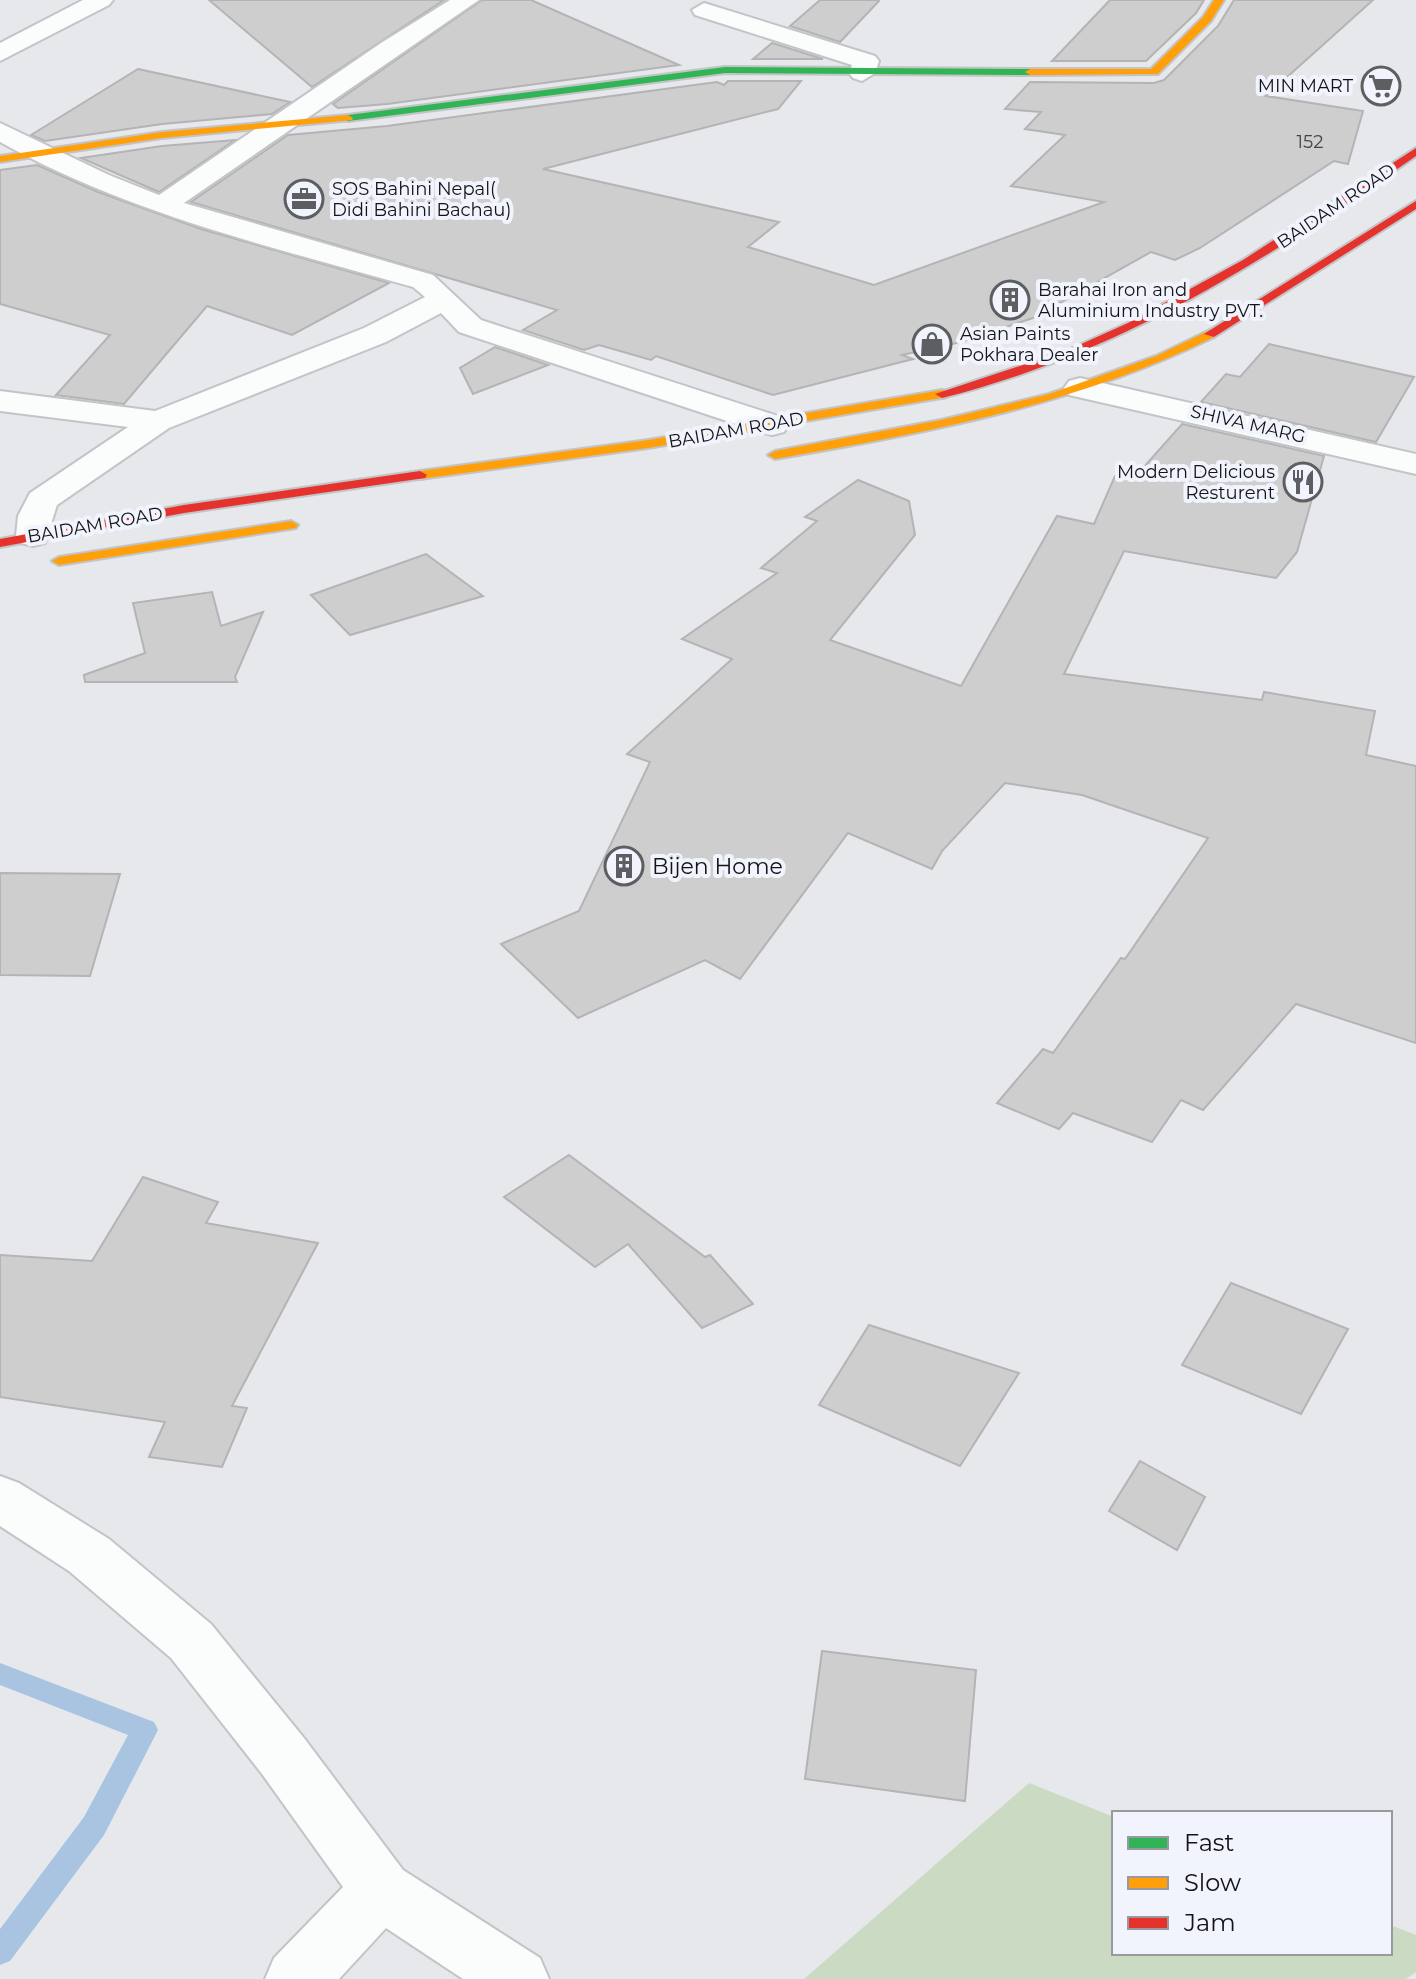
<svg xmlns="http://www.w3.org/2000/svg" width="1416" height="1979" viewBox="0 0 1416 1979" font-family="Montserrat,sans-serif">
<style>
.green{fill:#cbdac2}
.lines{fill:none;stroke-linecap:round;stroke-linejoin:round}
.stream{fill:#a8c4e1;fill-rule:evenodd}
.building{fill:#cfcecf;stroke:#b4b3b5;stroke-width:2}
.street-casing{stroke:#c2c4c7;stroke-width:4}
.fast-casing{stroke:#c2c4c7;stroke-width:4}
.slow-casing{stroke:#c2c4c7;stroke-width:4}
.jam-casing{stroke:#c2c4c7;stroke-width:4}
.street{fill:#fbfcfc;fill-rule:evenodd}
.fast{fill:#30b455;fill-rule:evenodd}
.slow{fill:#ff9f0a;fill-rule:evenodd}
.jam{fill:#e5322d;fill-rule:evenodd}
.labels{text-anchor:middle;stroke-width:8;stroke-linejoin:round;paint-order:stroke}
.far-poi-label{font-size:18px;fill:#131417;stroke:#f1f4fc;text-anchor:start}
.number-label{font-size:18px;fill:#434446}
.far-street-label{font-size:18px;fill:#131417;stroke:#f1f4fc}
.poi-label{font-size:22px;fill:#131417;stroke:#f1f4fc;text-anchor:start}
</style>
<rect width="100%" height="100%" fill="#e6e8ec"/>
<polygon class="green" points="1029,1783 1114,1817 1114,1953 1390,1953 1390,1925 1416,1935 1416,1972 1406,1979 804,1979"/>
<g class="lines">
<polygon class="stream" points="0,1663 154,1722 158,1730 104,1835 10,1961 0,1965 0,1929 84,1817 128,1735 0,1685"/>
</g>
<g class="building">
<polygon points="209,0 444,0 312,87"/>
<polygon points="482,0 531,0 679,65 387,104 338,108 333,104"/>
<polygon points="820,0 878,0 879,1 840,42 790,26"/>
<polygon points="1110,0 1204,0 1196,13 1146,61 1052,61"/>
<polygon points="1234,0 1373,0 1266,96 1363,111 1348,164 1334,161 1200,248 1175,260 1151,252 1033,318 961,342 902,355 913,359 773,395 656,356 651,360 599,345 584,350 523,330 557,310 191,202 288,135 387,126 717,82 724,85 728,81 801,81 778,109 543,169 779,222 748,247 874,285 1104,202 1011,186 1065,135 1025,129 1041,112 1005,109 1030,82 1154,83 1164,80 1218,26"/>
<polygon points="772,43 823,59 753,59"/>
<polygon points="138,69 290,102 272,114 162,124 45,141 31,135"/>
<polygon points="235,140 159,192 81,158 162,146"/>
<polygon points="37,165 98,192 201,229 389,283 292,335 207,306 124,404 56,395 110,335 0,304 0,170"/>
<polygon points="1269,344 1325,357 1414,377 1376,442 1201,402 1226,374 1240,377"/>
<polygon points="495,347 548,365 473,394 460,368"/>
<polygon points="1182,424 1324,456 1297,552 1276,578 1124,551 1064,674 1262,700 1264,692 1375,711 1366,755 1416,766 1416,1043 1296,1004 1203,1110 1181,1100 1152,1142 1073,1113 1059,1129 997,1103 1043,1049 1053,1053 1121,958 1125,959 1208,838 1082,795 1005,783 942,851 932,869 848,833 740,979 705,960 578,1018 501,944 579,911 650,762 627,754 732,659 682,639 777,573 761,568 817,521 805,517 858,480 909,501 915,535 830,640 961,686 1057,516 1094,524 1115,476 1135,477"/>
<polygon points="426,554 483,596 350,635 311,595"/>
<polygon points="212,592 221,626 263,612 235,677 237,682 85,682 84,675 145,653 133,603"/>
<polygon points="0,873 120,874 90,976 0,975"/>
<polygon points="569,1155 705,1257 710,1255 753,1304 702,1328 628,1244 595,1267 504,1197"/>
<polygon points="143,1177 218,1202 206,1223 318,1243 232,1406 247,1408 222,1467 149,1457 165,1422 0,1397 0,1255 92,1261"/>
<polygon points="1231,1283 1348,1329 1301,1414 1182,1365"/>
<polygon points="869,1325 1019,1373 960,1466 819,1405"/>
<polygon points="1140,1461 1205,1497 1177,1550 1109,1511"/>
<polygon points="822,1651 976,1670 965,1801 805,1779"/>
</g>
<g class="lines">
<g class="street-casing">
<g id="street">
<polygon points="83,0 113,0 109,5 0,61 0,43"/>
<path d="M450 0H479L184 203 433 275 481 320 784 418 788 425 784 432 772 435 760 432 459 332 441 313 386 342 169 428 57 505 45 543 33 546 21 543 16 536 18 516 30 493 128 427 0 411V391L155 411 364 328 425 297 413 287C272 247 129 214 0 142V123L109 175 159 195 381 43Z"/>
<polygon points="704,3 875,56 879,61 875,73 862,81 853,78 849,73 852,65 695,15 692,10"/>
<polygon points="1080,378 1416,454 1416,474 1069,395 1064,388 1069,381"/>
<polygon points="0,1476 19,1483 109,1539 211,1624 304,1738 403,1870 540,1958 549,1979 463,1979 386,1928 339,1979 265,1979 274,1958 343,1887 262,1774 171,1658 69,1571 0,1526"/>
</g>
</g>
<g class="fast-casing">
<polygon id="fast" points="725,67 1030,69 1035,72 1030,75 725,73 348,121 343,118 348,115"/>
</g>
<g class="slow-casing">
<g id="slow">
<polygon points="1214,0 1224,0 1211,21 1158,74 1030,75 1025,72 1030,69 1151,69 1203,17"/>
<polygon points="348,115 353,118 352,120 162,138 0,162 0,156 162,132"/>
<path d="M1210 330 1214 331V337C1075 405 927 433 775 459L768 455 775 451 941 420 1049 394 1156 356Z"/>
<polygon points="942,390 947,391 947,397 648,448 420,479 413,475 420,471 648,440"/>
<polygon points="291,521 298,525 296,528 59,565 52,561 59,557"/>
</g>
</g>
<g class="jam-casing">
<g id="jam">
<path d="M1416 148V156C1264 261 1124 352 942 398L935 394 1068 350 1128 323 1243 260Z"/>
<polygon points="1416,201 1416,209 1214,337 1204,334"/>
<polygon points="420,471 427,475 425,478 184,513 0,547 0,539 184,505"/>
</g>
</g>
<use href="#street" class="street"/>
<use href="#fast" class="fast"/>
<use href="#slow" class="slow"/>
<use href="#jam" class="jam"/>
</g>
<defs>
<g id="supermarket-ring" transform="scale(2)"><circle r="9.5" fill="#f1f4fc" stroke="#5d5e62" stroke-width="1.5"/><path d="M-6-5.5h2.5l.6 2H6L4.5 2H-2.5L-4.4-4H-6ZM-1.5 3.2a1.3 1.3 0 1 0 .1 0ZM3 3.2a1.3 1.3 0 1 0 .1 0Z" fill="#5d5e62"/></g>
<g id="office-ring" transform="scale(2)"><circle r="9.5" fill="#f1f4fc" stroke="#5d5e62" stroke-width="1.5"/><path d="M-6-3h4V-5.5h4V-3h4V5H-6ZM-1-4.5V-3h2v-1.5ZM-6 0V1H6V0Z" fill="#5d5e62"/></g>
<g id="building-ring" transform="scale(2)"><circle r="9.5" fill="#f1f4fc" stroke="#5d5e62" stroke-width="1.5"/><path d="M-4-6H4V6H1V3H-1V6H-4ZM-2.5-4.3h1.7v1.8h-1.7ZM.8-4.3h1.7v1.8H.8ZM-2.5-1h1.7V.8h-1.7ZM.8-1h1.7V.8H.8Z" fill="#5d5e62"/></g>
<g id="shop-ring" transform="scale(2)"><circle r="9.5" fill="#f1f4fc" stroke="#5d5e62" stroke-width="1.5"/><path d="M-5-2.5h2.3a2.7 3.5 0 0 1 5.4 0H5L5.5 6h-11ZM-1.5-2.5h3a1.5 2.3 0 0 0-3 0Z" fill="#5d5e62"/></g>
<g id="restaurant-ring" transform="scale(2)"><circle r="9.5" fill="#f1f4fc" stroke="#5d5e62" stroke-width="1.5"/><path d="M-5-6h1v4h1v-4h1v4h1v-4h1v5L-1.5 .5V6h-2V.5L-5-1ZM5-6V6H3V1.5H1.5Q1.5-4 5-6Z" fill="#5d5e62"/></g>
</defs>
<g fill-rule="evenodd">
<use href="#supermarket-ring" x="1381" y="86"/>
<use href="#office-ring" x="304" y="199"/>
<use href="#building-ring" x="1010" y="300"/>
<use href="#shop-ring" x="932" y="344"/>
<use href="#restaurant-ring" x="1303" y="482"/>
<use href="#building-ring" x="624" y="866"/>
</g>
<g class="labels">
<g class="far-poi-label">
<text x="1353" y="92" text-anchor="end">MIN MART</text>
<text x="332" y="195">SOS Bahini Nepal(<tspan x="332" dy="21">Didi Bahini Bachau)</tspan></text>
<text x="1038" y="296">Barahai Iron and<tspan x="1038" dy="21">Aluminium Industry PVT.</tspan></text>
<text x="960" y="340">Asian Paints<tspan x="960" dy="21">Pokhara Dealer</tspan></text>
<text x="1275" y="478" text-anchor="end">Modern Delicious<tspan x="1275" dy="21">Resturent</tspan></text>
</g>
<g class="number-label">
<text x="1310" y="148">152</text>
</g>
<g class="far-street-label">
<text transform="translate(1336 206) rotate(-34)" y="6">BAIDAM ROAD</text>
<text transform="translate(1248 424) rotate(13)" y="6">SHIVA MARG</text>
<text transform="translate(736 430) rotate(-10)" y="6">BAIDAM ROAD</text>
<text transform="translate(95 525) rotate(-10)" y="6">BAIDAM ROAD</text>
</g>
<g class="poi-label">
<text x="652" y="874">Bijen Home</text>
</g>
</g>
<rect x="1112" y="1811" width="280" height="144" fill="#f1f4fc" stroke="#989aa0" stroke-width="2"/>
<rect x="1128" y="1837" width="40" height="12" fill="#30b455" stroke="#989aa0" stroke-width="2"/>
<text x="1184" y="1851" font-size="24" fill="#131417">Fast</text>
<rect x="1128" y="1877" width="40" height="12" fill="#ff9f0a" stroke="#989aa0" stroke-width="2"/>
<text x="1184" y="1891" font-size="24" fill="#131417">Slow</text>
<rect x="1128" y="1917" width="40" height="12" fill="#e5322d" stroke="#989aa0" stroke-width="2"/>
<text x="1184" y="1931" font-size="24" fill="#131417">Jam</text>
</svg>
